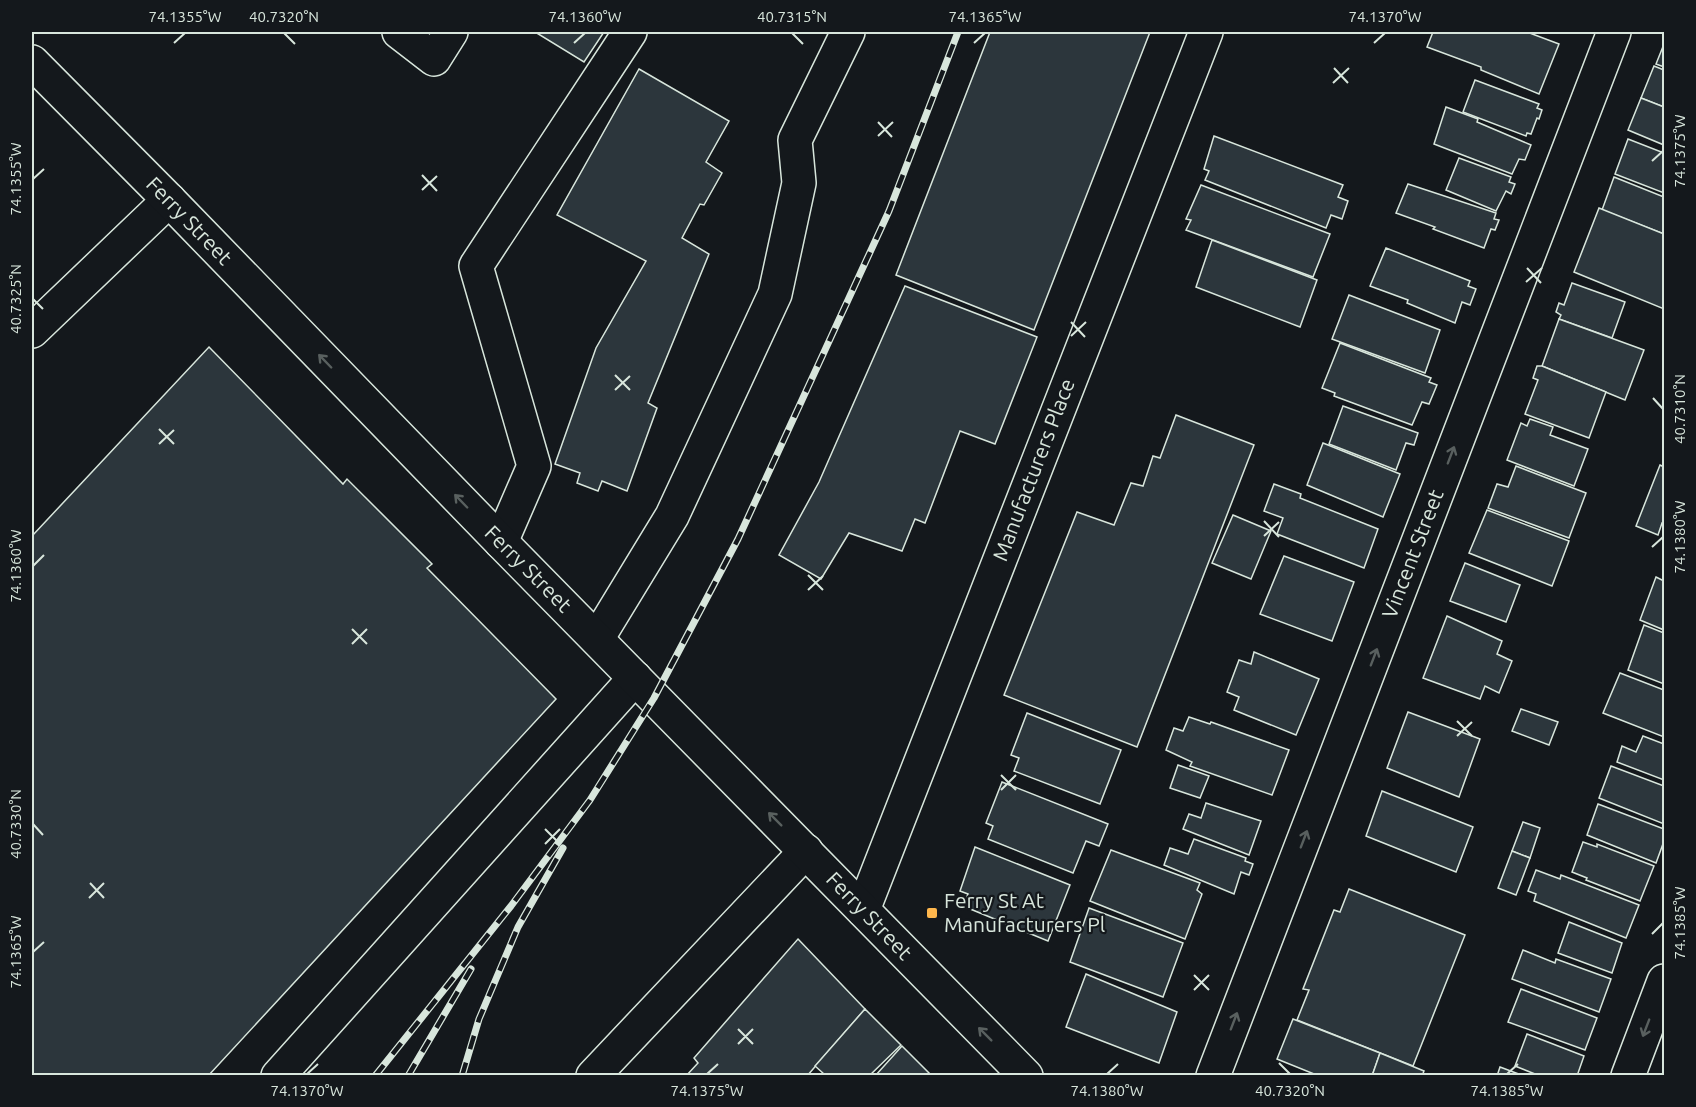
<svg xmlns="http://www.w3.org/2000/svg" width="1696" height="1107" viewBox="0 0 1696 1107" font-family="Ubuntu,sans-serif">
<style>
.building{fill:#2c363c;stroke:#d8e6dc;stroke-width:1.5}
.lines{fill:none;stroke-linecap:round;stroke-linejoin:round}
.minor-casing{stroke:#d8e6dc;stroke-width:36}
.major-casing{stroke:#d8e6dc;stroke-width:36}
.minor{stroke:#14181c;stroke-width:33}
.major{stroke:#14181c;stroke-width:33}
.rail-casing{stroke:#d8e6dc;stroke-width:7}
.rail{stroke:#14181c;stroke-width:4.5;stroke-dasharray:14;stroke-linecap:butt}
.oneway{stroke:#59605f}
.ticks{fill:none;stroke:#d8e6dc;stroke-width:2}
.poi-dot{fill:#ffb74d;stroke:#14181c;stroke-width:2}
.labels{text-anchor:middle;stroke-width:4.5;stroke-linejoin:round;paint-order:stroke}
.street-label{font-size:21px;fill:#d8e6dc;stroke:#14181c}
.poi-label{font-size:21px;fill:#d8e6dc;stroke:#14181c;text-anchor:start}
.neatline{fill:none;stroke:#d8e6dc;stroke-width:2}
.ticks-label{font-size:15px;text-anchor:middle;fill:#d8e6dc}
</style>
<rect width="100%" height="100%" fill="#14181c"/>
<g class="building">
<polygon points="535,32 604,32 584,62"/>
<polygon points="990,32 1150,32 1034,330 896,275"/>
<polygon points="1433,32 1527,32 1559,44 1539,94 1481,70 1481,67 1427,47"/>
<polygon points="1664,44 1664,67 1656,64"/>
<polygon points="1654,66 1664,70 1664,107 1641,98"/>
<polygon points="639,69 729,121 706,162 722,173 704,205 700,204 682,238 709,254 648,403 657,408 627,491 602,481 598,491 577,483 580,473 555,464 596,348 646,261 557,215"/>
<polygon points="1475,80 1539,104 1537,108 1542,110 1539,119 1537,118 1531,134 1527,133 1526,136 1463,112"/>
<polygon points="1641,98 1664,107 1664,145 1628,130"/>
<polygon points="1446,107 1478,119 1477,122 1531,145 1525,160 1519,159 1512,174 1434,144"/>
<polygon points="1214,136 1343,185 1338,197 1348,201 1342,219 1331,215 1326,228 1205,180 1209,171 1204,169"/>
<polygon points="1628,139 1664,153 1664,193 1615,174"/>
<polygon points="1459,158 1511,177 1509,182 1515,184 1511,194 1506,191 1496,211 1446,190"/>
<polygon points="1614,177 1664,197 1664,234 1602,210"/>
<polygon points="1408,184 1496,213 1494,219 1499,220 1495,230 1491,229 1484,248 1433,229 1435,227 1396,213"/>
<polygon points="1201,185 1330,234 1313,277 1186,230 1191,220 1186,219"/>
<polygon points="1599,208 1664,234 1664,309 1574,272"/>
<polygon points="1212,240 1317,280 1300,327 1196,287"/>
<polygon points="1386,248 1470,281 1468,286 1476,289 1470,305 1462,302 1455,323 1407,303 1408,300 1370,286"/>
<polygon points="1572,283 1625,302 1612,338 1559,319 1561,315 1556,312 1559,303 1564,305"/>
<polygon points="905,286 1037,337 995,444 960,431 925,523 915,519 902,551 849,533 821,579 779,555 819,482"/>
<polygon points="1349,295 1440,330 1425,373 1332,339"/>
<polygon points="1559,319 1644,350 1625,400 1542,366"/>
<polygon points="1340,343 1431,378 1429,382 1437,385 1429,404 1422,402 1412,425 1334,396 1335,393 1322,388"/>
<polygon points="209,347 343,484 347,479 432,564 427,568 556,699 208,1076 32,1076 32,536"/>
<polygon points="1537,366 1542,366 1606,392 1589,438 1525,414 1538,380 1533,378"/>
<polygon points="1343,406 1418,433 1414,445 1406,443 1396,470 1329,444"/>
<polygon points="1176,415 1254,445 1137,747 1004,695 1077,512 1114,525 1131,483 1143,486 1153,456 1160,458"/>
<polygon points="1530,419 1553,427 1550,435 1588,449 1574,486 1507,460 1521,423 1527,426"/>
<polygon points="1323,443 1400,474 1383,517 1307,485"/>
<polygon points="1660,465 1664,467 1664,524 1662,523 1658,535 1636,526"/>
<polygon points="1516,466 1586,493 1569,538 1488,508 1497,484 1508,487"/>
<polygon points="1274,484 1301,494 1300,498 1378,529 1364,568 1277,534 1283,518 1264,511"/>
<polygon points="1487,510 1569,541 1552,586 1469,553"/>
<polygon points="1233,515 1271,531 1251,579 1212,563"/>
<polygon points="1284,556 1354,582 1332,641 1260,614"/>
<polygon points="1465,563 1520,585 1506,622 1450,601"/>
<polygon points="1656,577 1664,581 1664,630 1640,620"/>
<polygon points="1447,616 1502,641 1497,654 1512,661 1499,693 1485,686 1480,699 1423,678"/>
<polygon points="1644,625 1664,633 1664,684 1628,670"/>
<polygon points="1254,652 1319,679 1296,735 1234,710 1239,697 1227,692 1239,660 1251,664"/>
<polygon points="1620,673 1664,690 1664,737 1603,713"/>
<polygon points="1521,709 1558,722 1549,745 1512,731"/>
<polygon points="1408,712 1480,739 1459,797 1387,768"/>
<polygon points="1027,713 1121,750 1100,804 1014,771 1019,758 1011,755"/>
<polygon points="1189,717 1210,724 1211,722 1289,750 1272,795 1190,766 1192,762 1166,750 1174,728 1183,731"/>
<polygon points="1643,736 1664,744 1664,780 1617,762 1622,746 1636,752"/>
<polygon points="1178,765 1209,776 1200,798 1170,788"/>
<polygon points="1611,766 1664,786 1664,824 1599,798"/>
<polygon points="1002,782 1108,824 1099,846 1086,841 1073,873 988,839 993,826 986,823"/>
<polygon points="1382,791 1473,827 1456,872 1366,836"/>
<polygon points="1206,803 1261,821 1249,855 1183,829 1189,814 1201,818"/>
<polygon points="1598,804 1664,829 1664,841 1656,863 1587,835"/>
<polygon points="1523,822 1540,828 1530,858 1512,851"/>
<polygon points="1194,839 1246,858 1245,861 1253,864 1249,875 1241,872 1234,894 1164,865 1170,848 1188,854"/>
<polygon points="1583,842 1597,847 1597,844 1654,866 1640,901 1586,880 1587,878 1572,872"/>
<polygon points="975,847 1070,885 1048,941 963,906 968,894 960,891"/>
<polygon points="1111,850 1200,883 1197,890 1202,894 1185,939 1090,901"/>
<polygon points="1512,851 1530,858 1516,895 1498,888"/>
<polygon points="1536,870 1560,879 1561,875 1639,905 1626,938 1534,901 1536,894 1528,891"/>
<polygon points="1349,889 1465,935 1413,1066 1297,1020 1309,990 1303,989 1334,910 1340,912"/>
<polygon points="1089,908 1183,943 1163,997 1070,962"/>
<polygon points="1569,922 1622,943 1612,973 1558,953"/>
<polygon points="798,939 865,1009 807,1076 686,1076 698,1063 694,1058"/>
<polygon points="1523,950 1555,963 1556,959 1611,979 1599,1012 1512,979"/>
<polygon points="1086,974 1177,1012 1159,1063 1066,1027"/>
<polygon points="1521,989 1597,1018 1585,1050 1508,1022"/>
<polygon points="865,1009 901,1045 869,1076 822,1076 824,1074 815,1066"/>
<polygon points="1293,1019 1380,1053 1372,1076 1319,1076 1277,1059"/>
<polygon points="1527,1034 1584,1056 1577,1076 1540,1076 1515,1066"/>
<polygon points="902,1046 932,1076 875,1076"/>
<polygon points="1380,1053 1424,1071 1422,1076 1372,1076"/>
<polygon points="1500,1067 1524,1076 1497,1076"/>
</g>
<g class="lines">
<g class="minor-casing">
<g id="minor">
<polyline points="399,32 434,59 451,32"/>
<polyline points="32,331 169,200"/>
<polyline points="501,542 534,466 476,266 630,32"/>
<polyline points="597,639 672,516 775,294 799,183 795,140 848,32"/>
<polyline points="863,910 1206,32"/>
<polyline points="278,1076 635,678"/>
<polyline points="593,1076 806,851"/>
<polyline points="1213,1076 1614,32"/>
<polyline points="1628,1076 1664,981"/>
</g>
</g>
<g class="major-casing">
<polyline id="major" points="32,62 169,200 501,542 1026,1076"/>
</g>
<use href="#minor" class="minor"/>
<use href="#major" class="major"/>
<g class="rail-casing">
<g id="rail">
<polyline points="375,1076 511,906 590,800 654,698 738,539 889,211 958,32"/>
<polyline points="408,1076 471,969"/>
<polyline points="462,1076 479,1019 518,927 563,848"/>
</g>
</g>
<use href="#rail" class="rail"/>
</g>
<defs><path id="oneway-shaft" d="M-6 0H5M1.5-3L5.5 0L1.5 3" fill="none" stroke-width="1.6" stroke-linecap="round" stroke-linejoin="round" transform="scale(1.5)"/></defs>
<g class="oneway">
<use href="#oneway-shaft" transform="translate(325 361) rotate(-134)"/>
<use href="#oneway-shaft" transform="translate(1451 455) rotate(-69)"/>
<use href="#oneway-shaft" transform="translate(461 501) rotate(-134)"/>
<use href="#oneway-shaft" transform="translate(1374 657) rotate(-69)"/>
<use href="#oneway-shaft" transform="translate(775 819) rotate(-135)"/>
<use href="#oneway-shaft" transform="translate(1304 839) rotate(-69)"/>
<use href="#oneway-shaft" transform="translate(1234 1021) rotate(-69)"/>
<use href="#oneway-shaft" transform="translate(1646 1028) rotate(111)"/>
<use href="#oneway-shaft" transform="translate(985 1034) rotate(-135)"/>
</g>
<path class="ticks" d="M284 33 295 44M792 33 803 44M174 43 185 33M574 43 585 33M974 43 985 33M1374 43 1385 33M1334 68 1348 83M1333 83 1349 68M878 122 892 137M878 136 893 122M1652 161 1663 151M422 175 437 191M33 179 44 169M422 190 437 176M1527 268 1541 283M1526 282 1542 268M33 299 43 309M1071 322 1085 337M1071 336 1086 322M615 375 630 390M615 390 630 376M1653 398 1663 409M159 429 174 444M159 444 174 430M1264 521 1279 537M1264 536 1279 522M1652 547 1663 537M33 566 44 555M808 575 823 590M808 590 823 576M352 629 367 644M352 644 367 629M1457 721 1472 736M1457 736 1472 722M1001 775 1016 790M1001 790 1016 775M33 824 43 835M545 829 560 844M545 844 560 829M90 883 104 898M89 898 104 883M1652 934 1663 923M33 952 44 942M1194 975 1209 990M1194 990 1209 975M738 1029 753 1044M738 1044 753 1029M1279 1063 1290 1074M307 1074 318 1064M707 1074 718 1064M1107 1074 1118 1064M1507 1074 1518 1064"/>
<rect class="poi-dot" x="926" y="907" width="12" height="12" rx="3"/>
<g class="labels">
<g class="street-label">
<text transform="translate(189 221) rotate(46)" y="7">Ferry Street</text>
<text transform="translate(1034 470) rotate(-69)" y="7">Manufacturers Place</text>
<text transform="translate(1413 554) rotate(-69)" y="7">Vincent Street</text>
<text transform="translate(528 569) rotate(45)" y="7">Ferry Street</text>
<text transform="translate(869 916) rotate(46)" y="7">Ferry Street</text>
</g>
<g class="poi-label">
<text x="944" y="908">Ferry St At<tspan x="944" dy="24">Manufacturers Pl</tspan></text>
</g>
</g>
<rect width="1696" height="1107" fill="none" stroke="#14181c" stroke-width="66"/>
<rect x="33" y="33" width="1630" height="1041" class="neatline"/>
<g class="ticks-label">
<text x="185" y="22">74.1355°W</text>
<text x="284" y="22">40.7320°N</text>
<text x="585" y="22">74.1360°W</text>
<text x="792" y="22">40.7315°N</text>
<text x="985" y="22">74.1365°W</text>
<text x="1385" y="22">74.1370°W</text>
<text transform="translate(1680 151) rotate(-90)" y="5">74.1375°W</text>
<text transform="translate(16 179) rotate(-90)" y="5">74.1355°W</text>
<text transform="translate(16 299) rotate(-90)" y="5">40.7325°N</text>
<text transform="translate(1680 409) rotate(-90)" y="5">40.7310°N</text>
<text transform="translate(1680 537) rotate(-90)" y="5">74.1380°W</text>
<text transform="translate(16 566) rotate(-90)" y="5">74.1360°W</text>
<text transform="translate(16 824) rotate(-90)" y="5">40.7330°N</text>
<text transform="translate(1680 923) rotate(-90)" y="5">74.1385°W</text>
<text transform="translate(16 952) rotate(-90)" y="5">74.1365°W</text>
<text x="307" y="1096">74.1370°W</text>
<text x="707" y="1096">74.1375°W</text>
<text x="1107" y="1096">74.1380°W</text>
<text x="1290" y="1096">40.7320°N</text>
<text x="1507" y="1096">74.1385°W</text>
</g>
</svg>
